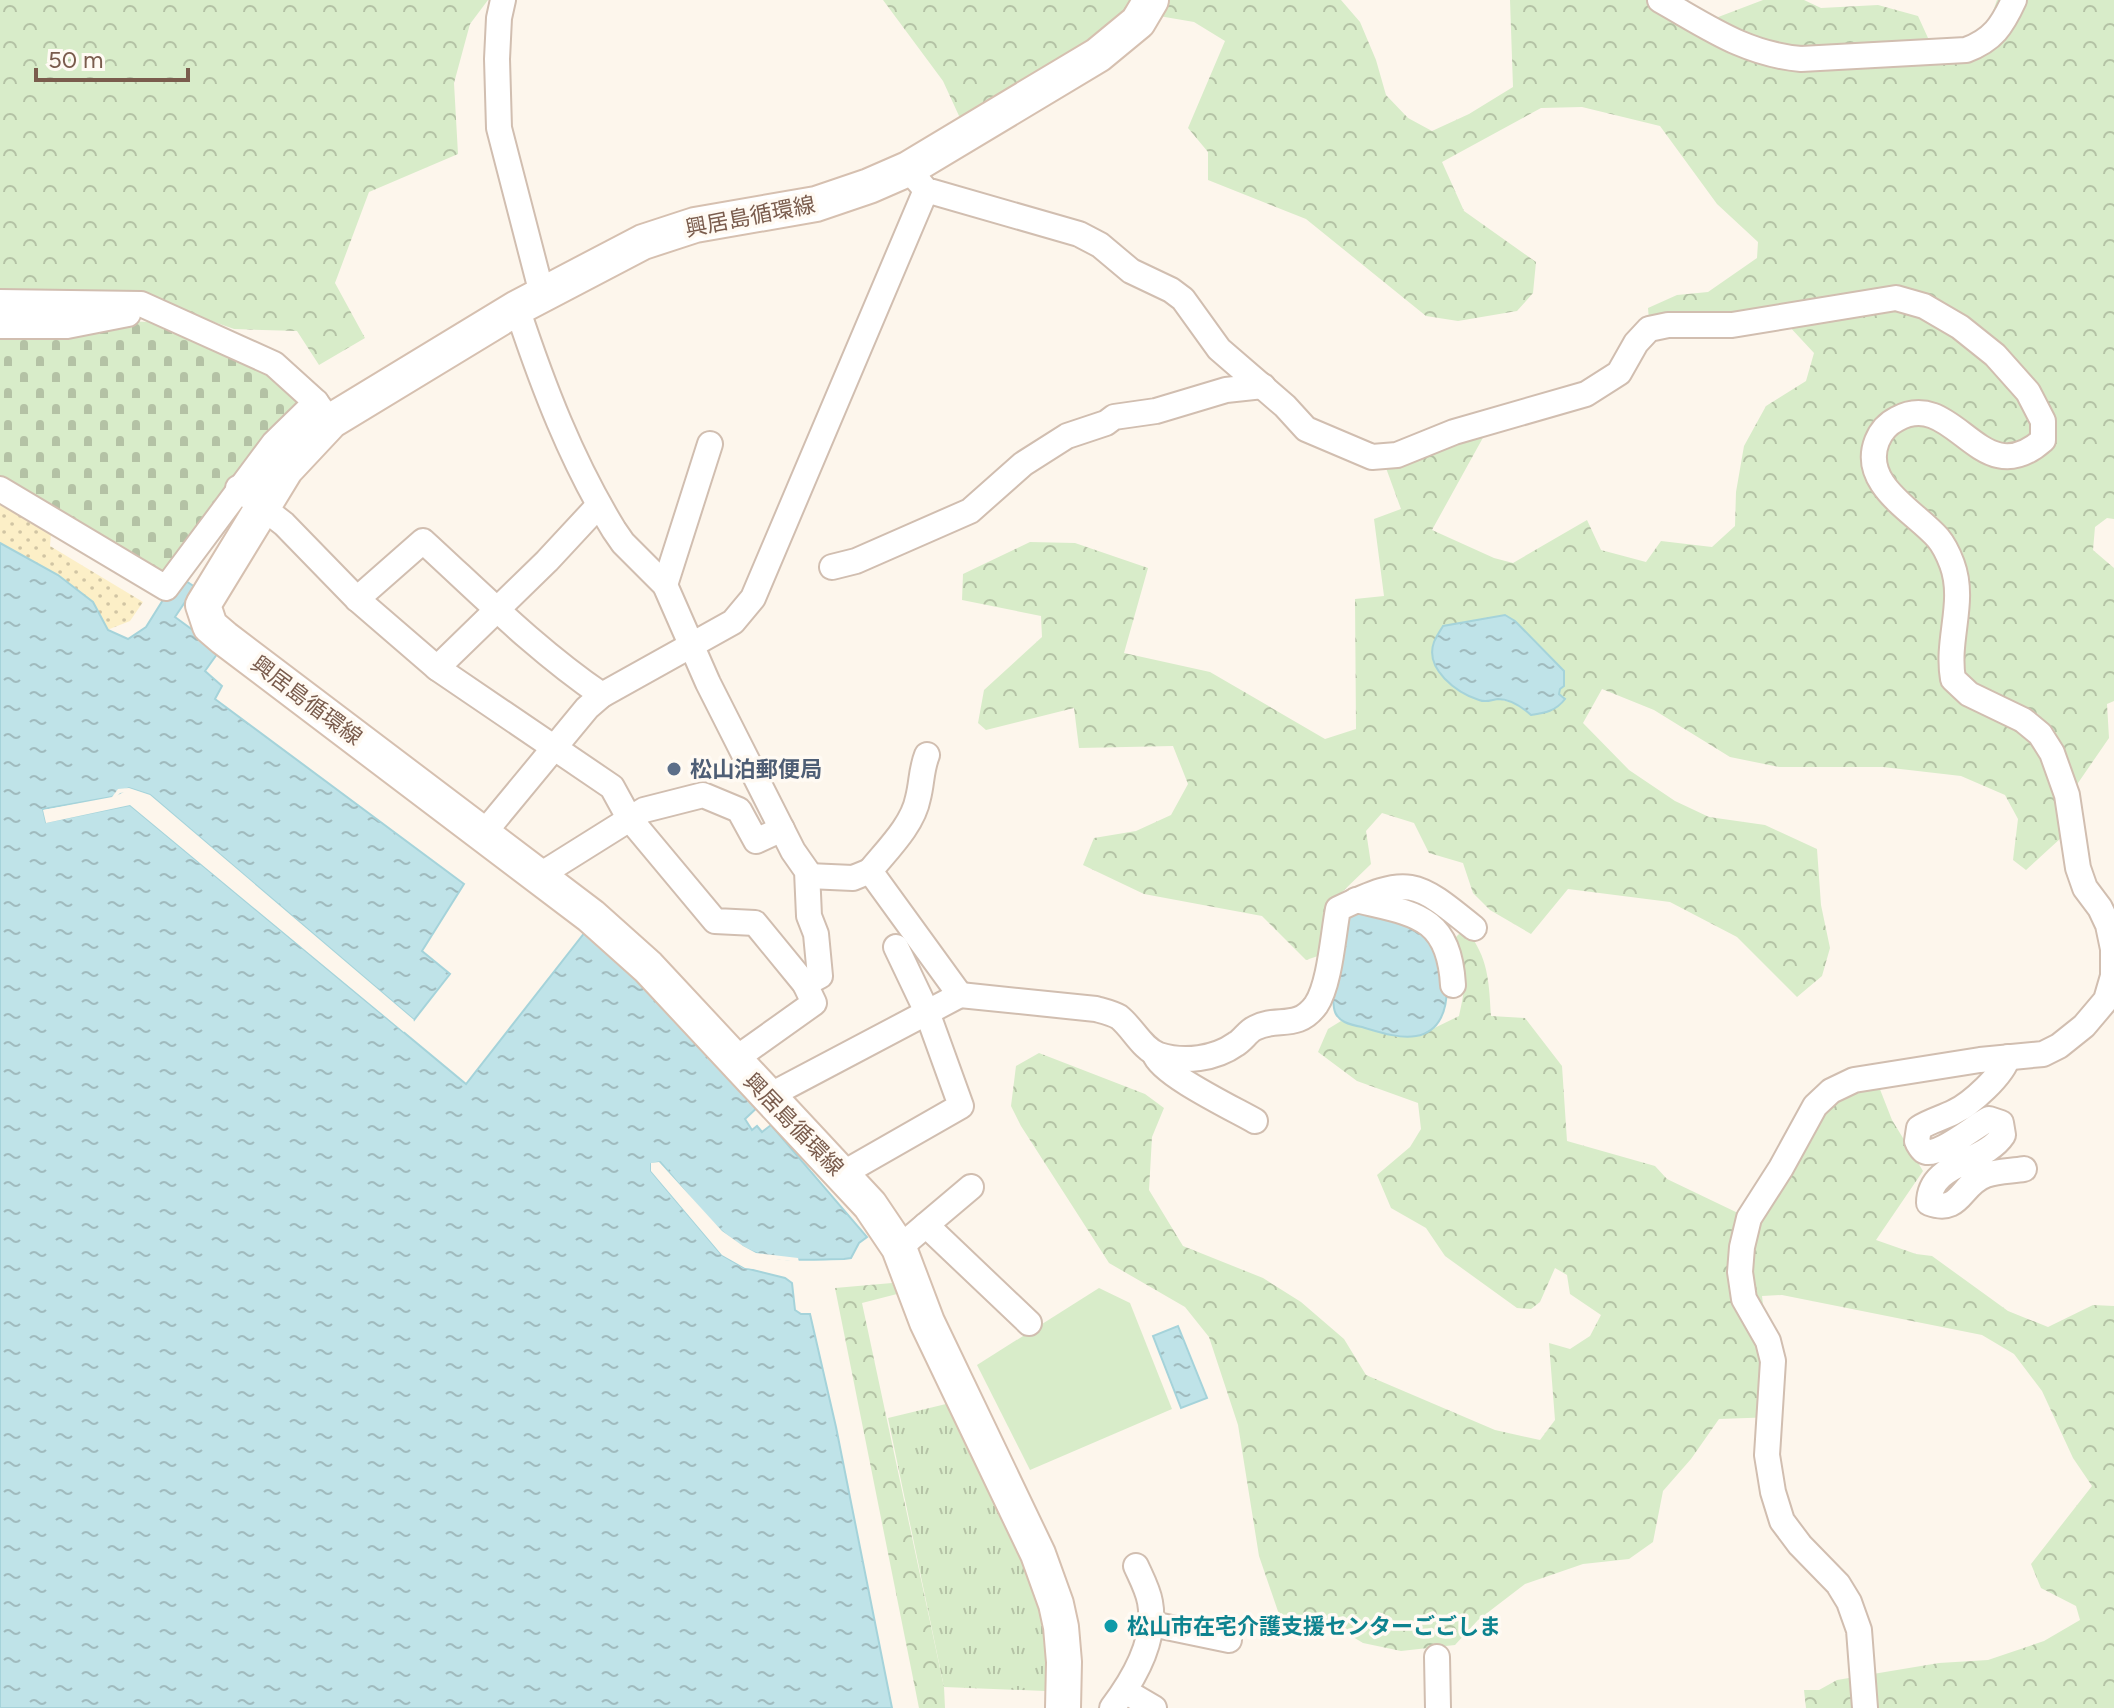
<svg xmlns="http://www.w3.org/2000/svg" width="2114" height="1708" viewBox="0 0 2114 1708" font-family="Figtree,'Noto Sans JP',sans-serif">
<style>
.forest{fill:url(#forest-crowns);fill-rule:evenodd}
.sand{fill:url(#sand-dots)}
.cemetery{fill:url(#cemetery-stones)}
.park{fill:url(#park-tufts)}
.pitch{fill:#d8ecc9}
.water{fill:url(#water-ripples);stroke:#a5d3da;stroke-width:2}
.pier{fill:#fdf6ec}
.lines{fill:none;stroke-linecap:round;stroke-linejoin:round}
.minor-casing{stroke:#d1beb0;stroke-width:28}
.secondary-casing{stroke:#d6c0b0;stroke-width:38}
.minor{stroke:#fff;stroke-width:24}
.secondary{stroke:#fff;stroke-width:34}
.service-dot{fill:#5c6f8a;stroke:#fffaf3;stroke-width:3}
.culture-dot{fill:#0f9aa8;stroke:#fffaf3;stroke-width:3}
.labels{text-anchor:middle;stroke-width:7;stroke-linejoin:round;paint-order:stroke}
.street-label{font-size:22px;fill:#7a5c4d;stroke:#fffaf3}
.service-label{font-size:22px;font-weight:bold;fill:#4e5e75;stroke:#fffaf3;text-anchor:start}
.culture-label{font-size:22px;font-weight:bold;fill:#0d838f;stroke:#fffaf3;text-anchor:start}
</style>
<defs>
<pattern id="forest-crowns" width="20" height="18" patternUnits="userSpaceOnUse" patternTransform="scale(2)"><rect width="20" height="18" fill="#d8ecc9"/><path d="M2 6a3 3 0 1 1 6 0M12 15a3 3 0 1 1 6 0" fill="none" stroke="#b4c2a5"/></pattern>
<pattern id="sand-dots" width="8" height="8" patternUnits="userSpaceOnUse" patternTransform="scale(2)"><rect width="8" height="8" fill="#fcefc7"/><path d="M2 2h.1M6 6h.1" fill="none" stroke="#d1c5a4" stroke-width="1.8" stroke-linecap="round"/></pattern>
<pattern id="cemetery-stones" width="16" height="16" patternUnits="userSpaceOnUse" patternTransform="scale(2)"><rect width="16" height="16" fill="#d8ecc9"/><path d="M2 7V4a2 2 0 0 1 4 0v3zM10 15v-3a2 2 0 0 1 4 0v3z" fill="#b4c2a5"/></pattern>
<pattern id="park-tufts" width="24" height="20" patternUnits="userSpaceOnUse" patternTransform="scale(2)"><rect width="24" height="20" fill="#d8ecc9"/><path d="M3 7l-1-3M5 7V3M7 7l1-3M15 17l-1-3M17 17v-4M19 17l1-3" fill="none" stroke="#b4c2a5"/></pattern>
<pattern id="water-ripples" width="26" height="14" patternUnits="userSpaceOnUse" patternTransform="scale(2)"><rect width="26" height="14" fill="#bfe3e8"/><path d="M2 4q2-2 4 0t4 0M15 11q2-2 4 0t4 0" fill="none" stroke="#a0bbbe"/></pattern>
</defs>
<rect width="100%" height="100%" fill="#fdf6ec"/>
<g class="forest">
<polygon points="0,0 488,0 470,24 454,83 458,154 369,192 335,283 365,338 319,365 297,331 234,329 180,310 0,306"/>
<path d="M883 0H1341L1360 22 1376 60 1386 95 1408 118 1432 131 1469 114 1513 87 1510 0H1674L1713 19 1763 0H1804L1821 8 1878 5 1918 16 1928 38 1958 44 1987 28 1997 0H2114V519L2107 518 2095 527 2093 550 2114 568V701L2107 704 2109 738 2078 783 2061 838 2026 870 2013 860 2018 819 2005 795 1961 776 1883 767H1779L1730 757 1654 710 1602 689 1583 723 1629 770 1675 801 1709 817 1765 825 1817 849 1821 905 1830 948 1822 976 1797 997 1737 937 1670 902 1568 889 1531 934 1490 910 1473 893 1463 863 1429 853 1414 823 1382 813 1366 831 1371 864 1336 898 1324 954 1306 960 1262 916 1144 894 1083 865 1094 838 1136 831 1171 815 1188 784 1173 746 1079 748 1074 708 986 730 978 723 984 690 1042 637 1041 616 962 600 963 574 1030 542 1075 543 1148 568 1124 653 1210 672 1325 739 1356 729 1355 599 1384 596 1374 519 1401 509 1386 468 1485 434 1432 530 1494 558 1513 563 1587 520 1601 550 1646 562 1661 541 1712 547 1735 526 1736 492 1744 446 1766 406 1806 381 1814 353 1776 312 1649 320 1648 308 1677 295 1708 292 1757 258 1758 242 1717 204 1660 126 1582 107 1541 108 1442 162 1464 211 1536 262 1533 293 1517 311 1458 321 1426 316 1306 219 1208 180V152L1188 128 1225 41 1194 22 1159 16 971 142 943 81ZM1505 615 1560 689 1559 694 1531 715 1514 703 1498 699 1443 626Z"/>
<path d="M1460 933 1471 936C1489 962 1489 985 1491 1016L1525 1018 1562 1066 1567 1141 1655 1166 1667 1179 1740 1214 1814 1091 1872 1069 1892 1120 1923 1171 1876 1240 1916 1254 1932 1256 2008 1311 2048 1327 2093 1305 2114 1306V1708H1806L1804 1690H1819L1837 1680 1939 1663 1988 1660 2044 1641 2080 1620 2076 1606 2041 1588 2031 1564 2092 1486 2073 1458 2042 1391 2014 1354 1982 1335 1782 1295 1762 1296 1776 1417 1719 1419 1691 1459 1663 1491 1653 1542 1629 1559 1583 1564 1525 1584 1478 1620 1455 1645 1401 1651 1363 1643 1325 1620 1283 1626 1259 1556 1238 1425 1209 1337 1185 1307 1109 1263 1021 1126 1011 1106 1016 1066 1039 1053 1145 1094 1164 1108 1152 1137 1149 1190 1183 1246 1263 1278 1301 1302 1344 1339 1366 1375 1495 1430 1540 1440 1555 1420 1549 1343 1570 1349 1590 1336 1601 1315 1570 1294 1567 1275 1555 1268 1540 1302 1531 1309 1517 1308 1445 1256 1426 1228 1391 1208 1377 1175 1410 1147 1421 1129 1418 1103 1357 1081 1318 1052 1328 1029 1341 1021 1399 1037 1418 1036 1459 1016C1466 985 1468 970 1452 941Z"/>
<polygon points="892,1283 897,1294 862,1303 944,1687 945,1708 919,1708 835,1288"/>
</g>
<polygon class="sand" points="0,503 51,534 50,546 143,602 130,621 107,630 93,602 58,575 0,543"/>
<polygon class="cemetery" points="119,321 151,322 270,369 308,401 165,580 0,481 0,333"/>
<path class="park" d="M946 1404C990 1492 1056 1589 1045 1691L944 1687 888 1418Z"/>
<polygon class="pitch" points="1099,1288 1130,1303 1172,1409 1030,1470 977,1365"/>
<g class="water">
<path d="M0 543 58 575 93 602 108 630 128 639 146 627 178 576 195 587 175 617 220 650 205 671 222 686 215 699 464 884 422 951 450 974 414 1020 150 795 129 788 112 797 43 809 46 822 130 805 466 1084 589 927 761 1104 745 1119 752 1130 757 1126 762 1132 771 1125 867 1237 859 1243 851 1258 844 1259C816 1259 782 1263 756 1253 720 1241 685 1190 660 1162L651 1164V1171L722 1255 745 1268 785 1278 792 1283 795 1310 801 1314H810L836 1427 892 1708H0Z"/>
<path d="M1505 615 1515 621 1564 671V686L1560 689 1559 694 1565 699C1556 711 1545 713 1531 715 1522 707 1510 699 1498 699 1490 700 1487 703 1479 700 1457 693 1424 669 1434 642 1436 637 1440 631 1443 626Z"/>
<path d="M1347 911C1362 913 1410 917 1420 924 1448 944 1464 1028 1416 1036 1399 1039 1379 1032 1362 1027 1351 1025 1336 1022 1334 1008 1329 978 1342 941 1347 911Z"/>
<polygon points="1178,1326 1207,1398 1181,1408 1153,1336"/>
</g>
<g class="pier">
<polygon points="129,788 150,795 414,1020 412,1023 148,799 128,792 120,793 113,801 48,813 49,818 132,802 406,1029 404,1032 130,805 46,823 43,810 112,797 118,789"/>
<polygon points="659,1162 722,1231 743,1246 756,1253 798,1258 799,1262 755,1257 741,1249 719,1234 658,1166 655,1167 724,1252 746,1264 772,1271 745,1268 722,1255 651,1171 651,1163"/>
</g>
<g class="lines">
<g class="minor-casing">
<g id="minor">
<polyline points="503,0 499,18 497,59 499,128 542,294"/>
<path d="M1660 0C1708 27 1745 54 1801 59L1966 50C1993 40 2002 26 2014 0"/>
<path d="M908 169 926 190 1079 234 1100 245 1131 271 1171 290 1183 299 1219 349 1285 406 1306 429 1372 457 1397 455 1454 432 1586 394 1619 373 1636 343 1649 329 1668 325H1732L1896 298 1924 306 1960 327 1995 355 2028 392 2043 421V440C1980 496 1955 387 1897 419 1887 424 1881 431 1877 441 1860 484 1914 511 1938 538 1943 544 1949 556 1952 564 1966 602 1946 639 1953 679L1969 694 2023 720 2040 734 2052 753 2067 795 2078 868 2085 888 2100 908 2108 925 2113 949V976L2106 1000 2084 1026 2059 1046 2043 1054 1980 1060 1854 1080 1831 1091 1815 1106 1781 1168 1749 1218 1742 1247 1740 1272 1744 1299 1768 1341 1773 1361 1767 1455 1773 1492 1782 1521 1800 1545 1838 1584 1849 1602 1859 1630 1865 1708"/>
<polyline points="0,302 141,304 274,364 316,402 324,413"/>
<path d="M517 308C543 386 571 460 614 530L623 543 665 585 708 683 793 851 807 871 809 916 816 934 820 976 805 984 814 1003 734 1060"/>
<polyline points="0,326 67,326 128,314"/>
<polyline points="238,488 284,524 357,599 437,668 612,787 629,818 715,921 755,923 805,984"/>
<polyline points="0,489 166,588 274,443 316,402"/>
<polyline points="832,567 856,561 970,511 1023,464 1067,436 1106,423 1114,417 1156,411 1226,390 1263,386"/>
<polyline points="665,585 710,444"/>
<path d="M357 599 423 541C481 594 536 650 602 695"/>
<polyline points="437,668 547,561 599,505"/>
<polyline points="483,834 587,708 602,695 733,622 753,598 926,190"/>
<path d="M870 871C887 850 913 825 918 798 922 783 921 770 927 755"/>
<polyline points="537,877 644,810 703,795 739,810 756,841 782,829"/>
<path d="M1356 900C1414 914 1449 915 1453 985"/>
<path d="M960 995 1096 1009C1103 1011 1112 1013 1119 1017 1133 1028 1142 1049 1159 1055 1184 1063 1215 1059 1236 1044 1243 1040 1248 1031 1255 1028 1277 1016 1297 1031 1316 1005 1330 984 1333 935 1338 909 1409 875 1415 880 1474 928"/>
<path d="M1155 1055C1161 1074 1234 1109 1255 1121"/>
<path d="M2008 1057C2003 1075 1971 1104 1954 1112 1942 1118 1930 1121 1919 1128L1917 1141C1918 1144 1922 1150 1924 1151 1936 1159 1976 1125 1989 1119L2001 1123 2003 1135C1984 1164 1929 1162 1929 1203 1961 1215 1960 1184 1986 1175 1997 1171 2012 1171 2024 1169"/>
<polyline points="767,1097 960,995 870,871 853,878 808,876"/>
<polyline points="842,1174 961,1106 927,1012 896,947"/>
<polyline points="926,1225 971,1187"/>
<polyline points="899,1248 926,1225 1029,1323"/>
<polyline points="1152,1624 1229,1640"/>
<polyline points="1437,1657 1438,1708"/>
<polyline points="1125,1691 1154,1708"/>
<path d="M1112 1708C1134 1679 1157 1640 1150 1602 1148 1590 1141 1577 1136 1566"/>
</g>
</g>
<g class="secondary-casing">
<polyline id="secondary" points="1063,1708 1064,1662 1061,1627 1056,1604 1038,1554 927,1322 899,1248 870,1205 648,967 591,916 224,638 210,626 203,605 286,469 331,421 517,308 643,242 695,225 816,204 869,186 908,169 1098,55 1138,22 1151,0"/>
</g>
<use href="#minor" class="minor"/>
<use href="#secondary" class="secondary"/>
</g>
<circle class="service-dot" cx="674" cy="769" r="8"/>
<circle class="culture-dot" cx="1111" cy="1626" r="8"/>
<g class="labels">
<g class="street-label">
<text transform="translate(750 216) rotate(-11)" y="8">興居島循環線</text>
<text transform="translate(307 700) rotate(37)" y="8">興居島循環線</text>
<text transform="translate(794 1124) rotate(46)" y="8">興居島循環線</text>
</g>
<g class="service-label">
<text x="690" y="777">松山泊郵便局</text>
</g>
<g class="culture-label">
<text x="1127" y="1634">松山市在宅介護支援センターごごしま</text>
</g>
</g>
<path d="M36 68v12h152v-12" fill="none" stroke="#7a5c4d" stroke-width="4"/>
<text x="48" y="68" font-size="24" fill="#7a5c4d" stroke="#fffaf3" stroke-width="6" paint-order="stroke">50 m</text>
</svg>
